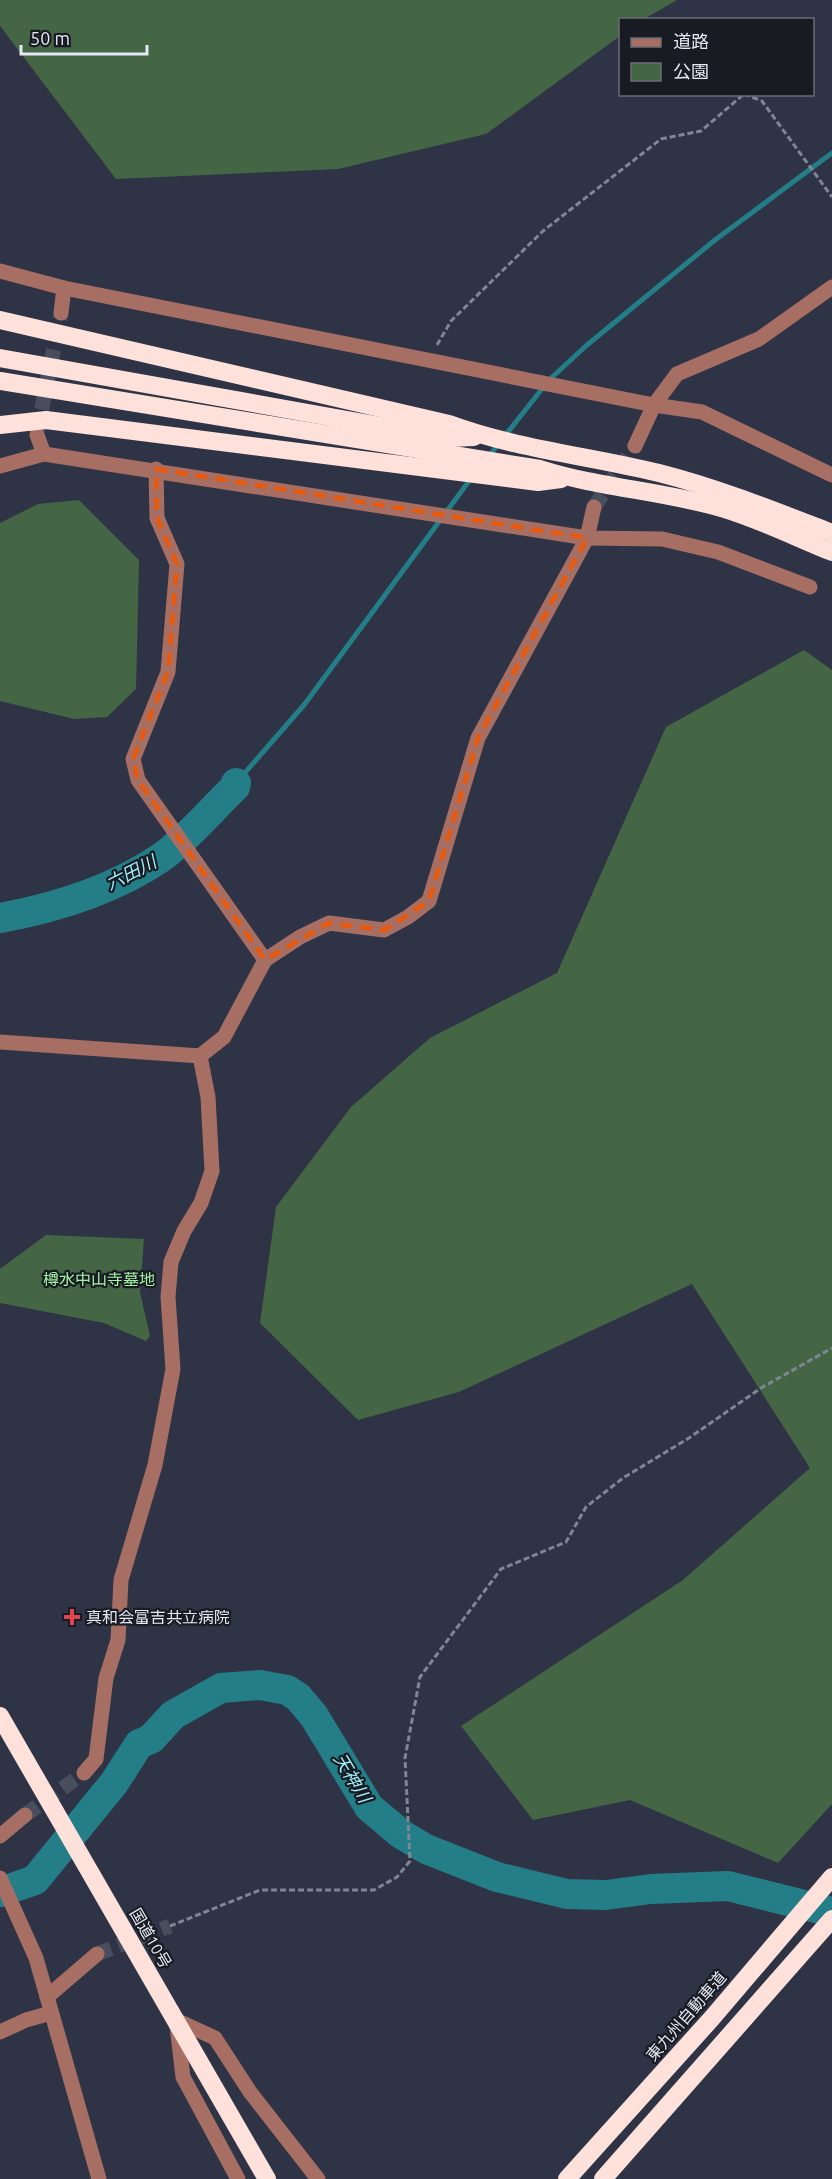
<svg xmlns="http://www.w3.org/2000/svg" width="832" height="2179" viewBox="0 0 832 2179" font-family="Ubuntu,'Noto Sans JP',sans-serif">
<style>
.green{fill:#456645}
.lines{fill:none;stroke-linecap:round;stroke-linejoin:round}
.stream{stroke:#237e88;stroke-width:5}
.river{stroke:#237e88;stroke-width:30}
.minor-tunnel{stroke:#494e5f;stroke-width:15;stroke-dasharray:15 8;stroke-linecap:butt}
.path{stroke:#818695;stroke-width:3;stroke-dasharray:6 3;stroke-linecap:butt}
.minor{stroke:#a76f63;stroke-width:15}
.highway{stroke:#fde1da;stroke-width:18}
.marked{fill:none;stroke:#e8590c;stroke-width:4.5;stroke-dasharray:12 8;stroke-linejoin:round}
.health-dot{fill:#e0444e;stroke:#191b23;stroke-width:2}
.labels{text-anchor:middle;stroke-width:4.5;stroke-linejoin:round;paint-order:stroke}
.park-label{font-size:16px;fill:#a0f2a2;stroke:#191b23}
.poi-label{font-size:16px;fill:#e4e8f4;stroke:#191b23;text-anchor:start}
.street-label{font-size:16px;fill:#e4e8f4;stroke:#191b23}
.water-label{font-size:18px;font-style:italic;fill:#9eeff9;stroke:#191b23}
</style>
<rect width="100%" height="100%" fill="#2e3345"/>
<g class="green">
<polygon points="0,0 677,0 644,19 620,20 620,36 486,134 338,169 116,179 0,26"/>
<polygon points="79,500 139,560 136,689 107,717 74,719 0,701 0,523 38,504"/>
<polygon points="804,650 832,670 832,1804 778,1863 630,1800 533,1820 461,1726 683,1580 810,1468 692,1284 459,1392 358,1420 260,1323 276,1207 351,1107 430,1038 557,973 666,727"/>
<polygon points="46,1235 144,1239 140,1292 150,1336 146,1341 104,1323 0,1303 0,1269"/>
</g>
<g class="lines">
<g class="stream">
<polyline points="489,456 549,380 587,345 715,240 832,153"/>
<polyline points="236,783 304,705 472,477"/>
</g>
<g class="river">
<path d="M0 918C55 908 115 889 162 857 188 838 211 810 235 787L236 783"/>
<polyline points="0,1892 35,1880 114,1783 139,1744 151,1739 173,1715 221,1688 260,1685 287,1690 298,1697 314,1716 369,1807 401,1834 426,1849 497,1877 567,1894 606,1895 651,1889 728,1886 832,1912"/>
</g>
<g class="minor-tunnel">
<polyline points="37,432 61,313"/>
<polyline points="594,507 635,446"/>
<polyline points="25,1815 84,1773"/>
<polyline points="97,1954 170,1926"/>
</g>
<g class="path">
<polyline points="744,94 762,101 832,197"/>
<polyline points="437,345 451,321 543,231 661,139 701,131 744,94"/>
<polyline points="170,1926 260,1890 374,1890 397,1877 410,1861 405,1758 420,1677 501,1569 566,1542 586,1507 623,1478 689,1438 761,1388 832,1348"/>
</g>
<g class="minor">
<polyline points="0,271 64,288 654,405 702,412 832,475"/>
<polyline points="61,313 64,288"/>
<polyline points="37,435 44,454"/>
<polyline points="635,446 654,405 677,374 759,339 832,287"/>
<polyline points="0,466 44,454 587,538 662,539 718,552 810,587"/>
<polyline points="156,469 157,518 177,564 168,672 133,759 138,780 265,960"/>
<polyline points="0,1042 200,1056 224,1037 265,960 300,937 329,923 384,930 408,917 429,901 478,738 587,538 594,507"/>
<polyline points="84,1773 96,1759 106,1678 118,1640 121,1580 155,1465 173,1369 168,1297 171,1262 184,1231 201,1203 212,1171 208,1097 200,1056"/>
<polyline points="0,1836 25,1815"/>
<polyline points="0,1878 36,1958 99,2179"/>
<polyline points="47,1997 97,1954"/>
<polyline points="176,2020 215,2038 250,2092 318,2179"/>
<polyline points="177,2026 183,2077 238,2179"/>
<polyline points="0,2032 26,2020 51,2013"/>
</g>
<g class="highway">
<path d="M0 320 449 424C517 449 589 456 659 473 718 488 775 511 832 533"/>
<polyline points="0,358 448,438 474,437"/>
<path d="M0 381 540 469C600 488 664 491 725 509 761 520 797 538 832 552"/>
<polyline points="0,425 46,420 538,482 561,479"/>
<polyline points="0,1716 267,2179"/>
<polyline points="567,2179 712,2018 832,1877"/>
<polyline points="603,2179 832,1919"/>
</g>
</g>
<path class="marked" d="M156 469 587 538 478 738 429 901 384 930 329 923 265 960 138 780 133 759 168 672 177 564 157 518Z"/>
<path class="health-dot" d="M69 1608h6v6h6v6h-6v6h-6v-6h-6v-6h6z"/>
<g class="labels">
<g class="park-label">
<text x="99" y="1285">樽水中山寺墓地</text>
</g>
<g class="poi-label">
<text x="86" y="1623">真和会富吉共立病院</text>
</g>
<g class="street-label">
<text transform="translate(151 1938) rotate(60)" y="6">国道10号</text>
<text transform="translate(686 2016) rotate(-49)" y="6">東九州自動車道</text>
</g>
<g class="water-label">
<text transform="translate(131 873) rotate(-27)" y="6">六田川</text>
<text transform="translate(352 1778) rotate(59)" y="6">天神川</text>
</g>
</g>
<rect x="619" y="18" width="195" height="78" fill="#191b23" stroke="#6a6d77" stroke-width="1.5"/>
<rect x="631" y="38" width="30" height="9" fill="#a76f63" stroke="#6a6d77" stroke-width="1.5"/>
<text x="673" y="48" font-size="18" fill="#e4e8f4">道路</text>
<rect x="631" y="63" width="30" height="18" fill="#456645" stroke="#6a6d77" stroke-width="1.5"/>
<text x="673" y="78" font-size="18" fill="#e4e8f4">公園</text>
<path d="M21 45v9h126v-9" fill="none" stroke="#e4e8f4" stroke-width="3"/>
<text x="30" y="45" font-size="18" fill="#e4e8f4" stroke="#191b23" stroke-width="4.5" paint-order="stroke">50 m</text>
</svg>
